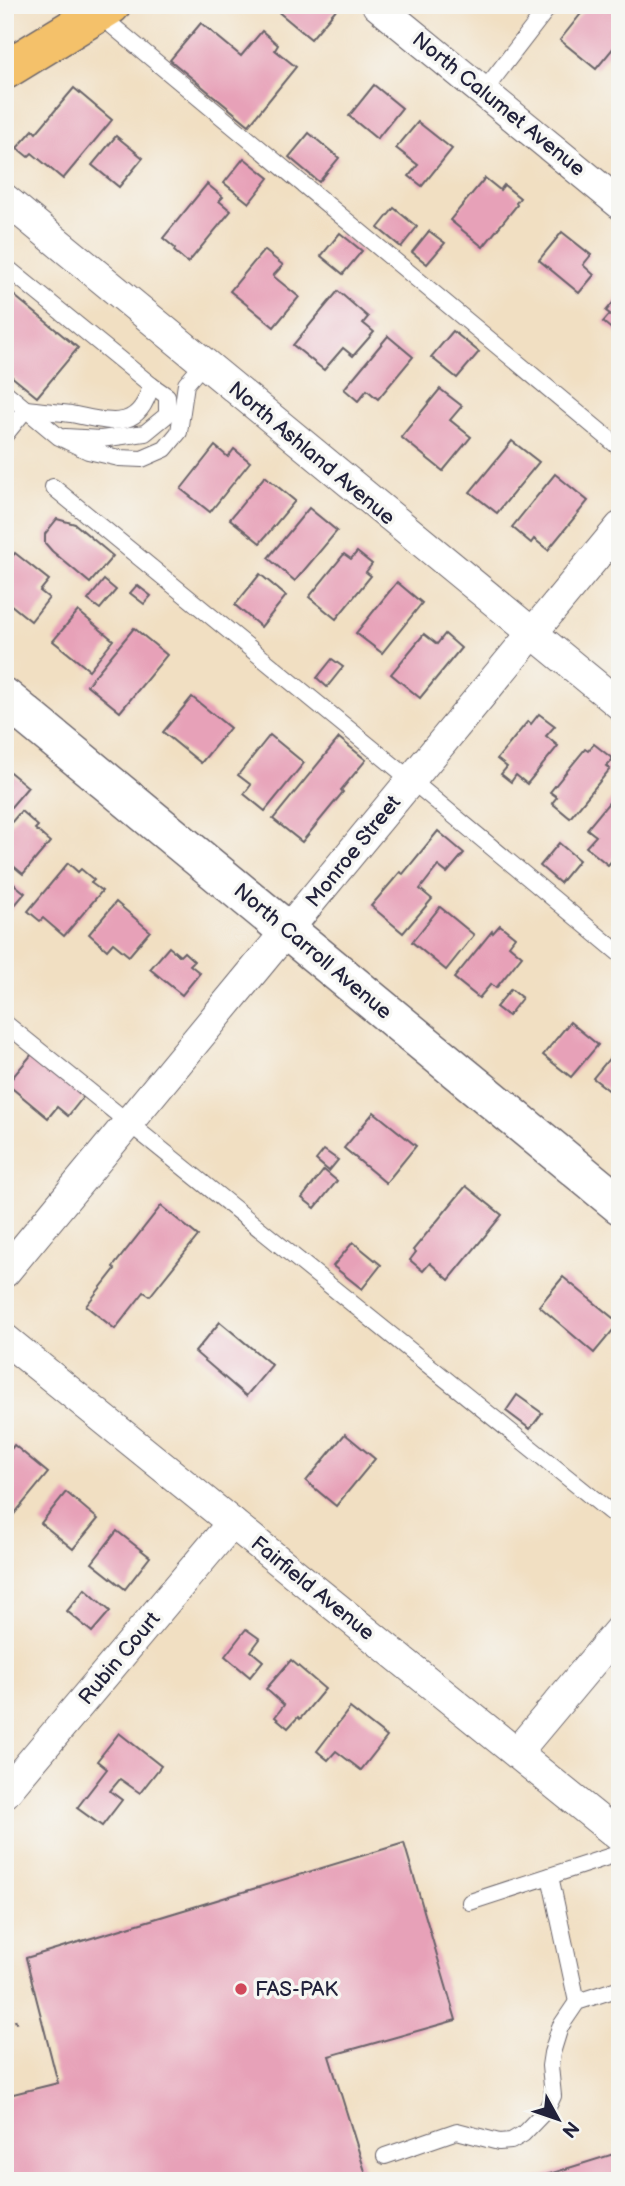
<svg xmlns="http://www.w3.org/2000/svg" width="625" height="2186" viewBox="0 0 625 2186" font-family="'Balsamiq Sans',sans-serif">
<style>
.building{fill:#e7a1b8}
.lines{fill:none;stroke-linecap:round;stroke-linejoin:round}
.service-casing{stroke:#6a646a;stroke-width:18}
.minor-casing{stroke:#6a646a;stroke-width:32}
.tertiary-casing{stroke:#6a646a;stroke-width:41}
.primary-casing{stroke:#6a646a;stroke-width:41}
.path{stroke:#6a646a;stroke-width:4.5;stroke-dasharray:5 5;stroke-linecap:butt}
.service{stroke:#fff;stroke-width:16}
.minor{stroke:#fff;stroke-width:30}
.tertiary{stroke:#fff;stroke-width:38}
.primary{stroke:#f4c16a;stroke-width:38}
.poi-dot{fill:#d1495b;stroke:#f6f6f2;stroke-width:2.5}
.labels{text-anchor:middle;stroke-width:7;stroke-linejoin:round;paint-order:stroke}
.street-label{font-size:21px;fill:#22223b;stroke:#f6f6f2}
.poi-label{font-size:21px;fill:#22223b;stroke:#f6f6f2;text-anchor:start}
</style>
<rect width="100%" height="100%" fill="#f6f6f2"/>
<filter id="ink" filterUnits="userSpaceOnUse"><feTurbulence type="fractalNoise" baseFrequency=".0143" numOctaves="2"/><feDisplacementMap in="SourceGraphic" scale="14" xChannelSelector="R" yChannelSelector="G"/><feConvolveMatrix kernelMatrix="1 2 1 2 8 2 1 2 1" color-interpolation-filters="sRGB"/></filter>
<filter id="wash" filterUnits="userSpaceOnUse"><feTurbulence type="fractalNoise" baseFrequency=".00686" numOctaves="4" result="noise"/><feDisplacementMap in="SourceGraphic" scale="28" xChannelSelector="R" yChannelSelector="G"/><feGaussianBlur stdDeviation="1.57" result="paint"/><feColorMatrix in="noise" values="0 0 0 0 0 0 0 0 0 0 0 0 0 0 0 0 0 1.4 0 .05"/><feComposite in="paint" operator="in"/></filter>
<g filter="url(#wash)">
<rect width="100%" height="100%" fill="#f1dfc2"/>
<g id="blocks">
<g class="building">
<polygon points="270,5 336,5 338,7 311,39"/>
<polygon points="588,5 620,5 620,40 596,69 560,40"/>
<polygon points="201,23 241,56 262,31 278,45 275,50 296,67 249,125 170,60"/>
<polygon points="374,85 402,108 377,139 349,116"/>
<polygon points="74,88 112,120 63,179 32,153 28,157 17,148 33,130 36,133"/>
<polygon points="418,122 452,149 422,186 409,176 418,165 396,148"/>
<polygon points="309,133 339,158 319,182 289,157"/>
<polygon points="116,136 143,158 119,187 92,165"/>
<polygon points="244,158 269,178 249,203 224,183"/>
<polygon points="485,178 500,190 504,185 520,198 516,203 517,205 483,247 450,220"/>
<polygon points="207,184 223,197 219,201 231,211 188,263 174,251 175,248 163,238"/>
<polygon points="394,208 417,227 401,247 378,228"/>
<polygon points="429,231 445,243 427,264 412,252"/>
<polygon points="562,232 591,255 583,265 594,275 579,293 539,260"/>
<polygon points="340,233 362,251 343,274 321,256"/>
<polygon points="264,250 283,265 273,276 299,297 274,327 230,291"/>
<polygon points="5,288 78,348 37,397 5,371"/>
<polygon points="338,291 368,317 363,323 374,332 353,356 343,348 324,370 293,345"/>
<polygon points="620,294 620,336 603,322 610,314 606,311"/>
<polygon points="453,331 479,352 457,378 431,357"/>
<polygon points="388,336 413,357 378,399 367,390 358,401 344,389"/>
<polygon points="440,389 462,406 450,420 471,437 443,471 401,437"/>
<polygon points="512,441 539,462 497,513 470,492"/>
<polygon points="215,446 228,457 234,449 250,462 210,512 181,489"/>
<polygon points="555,474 588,501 548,550 534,539 531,543 512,527"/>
<polygon points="265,476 295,501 260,543 230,519"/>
<polygon points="309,508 337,531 295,581 268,558"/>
<polygon points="57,519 75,524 113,556 90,583 52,551 45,543 45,534"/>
<polygon points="357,552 372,564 366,572 371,576 336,619 309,597 344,554 351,559"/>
<polygon points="15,553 49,580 40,591 49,598 31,621 5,600 5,565"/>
<polygon points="260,574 286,596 261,627 235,605"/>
<polygon points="104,580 116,590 100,609 88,600"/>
<polygon points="397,582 422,603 382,653 356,633"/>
<polygon points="137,585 151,596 144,604 130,593"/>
<polygon points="78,611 113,640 89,670 53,641"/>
<polygon points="134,628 167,655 120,712 87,685"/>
<polygon points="424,634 437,644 445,634 461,648 420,698 391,674"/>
<polygon points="332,659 343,667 327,687 317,678"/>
<polygon points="192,697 230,728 201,763 163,732"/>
<polygon points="539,714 555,726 546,736 558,746 527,784 516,775 511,782 501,774 507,767 497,759 528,721 531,724"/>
<polygon points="270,735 304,763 265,811 244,794 251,785 238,775"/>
<polygon points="339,738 366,760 341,790 343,792 302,842 273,819"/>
<polygon points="594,744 613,759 606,766 610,769 570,818 552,803 557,797 550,792 585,749 588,751"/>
<polygon points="5,768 28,787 5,814"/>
<polygon points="620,789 620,851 608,865 586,847 596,836 587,829"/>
<polygon points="21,811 38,826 35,829 50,842 23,874 5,859 5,830"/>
<polygon points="438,831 464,853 447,873 438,866 420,889 432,899 403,933 371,906 400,872 403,874"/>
<polygon points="559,843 579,860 560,883 540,866"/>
<polygon points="68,863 78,872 81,869 94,880 91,883 102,891 64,936 43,918 40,921 28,911"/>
<polygon points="9,880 25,893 5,917 5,885"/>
<polygon points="116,902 150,931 129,956 113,943 107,950 89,934"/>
<polygon points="440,907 474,935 446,970 412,942"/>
<polygon points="500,925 515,937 509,945 522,956 496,988 491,984 479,998 454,978 492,931 493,933"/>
<polygon points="169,947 180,956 184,952 194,961 190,965 200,973 182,995 150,969"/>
<polygon points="511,989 522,998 508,1016 496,1007"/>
<polygon points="570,1022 598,1045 571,1077 543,1055"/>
<polygon points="616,1050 620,1053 620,1099 593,1078"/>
<polygon points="32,1054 84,1096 68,1116 57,1107 48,1118 7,1084"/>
<polygon points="374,1112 416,1146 386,1183 344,1148"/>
<polygon points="324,1150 338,1160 329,1171 316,1160"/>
<polygon points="324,1170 337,1181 315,1208 302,1198"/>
<polygon points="466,1186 502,1215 449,1280 430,1263 423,1271 410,1260 416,1252 413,1250"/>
<polygon points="161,1206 198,1236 150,1296 144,1292 115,1329 86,1306 115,1269 113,1267"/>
<polygon points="353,1242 381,1265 362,1289 333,1266"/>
<polygon points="563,1277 619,1323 594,1353 539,1306"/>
<polygon points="220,1322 272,1365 246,1396 195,1352"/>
<polygon points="517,1395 542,1413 530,1429 506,1411"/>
<polygon points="345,1434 375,1459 336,1506 306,1481"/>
<polygon points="5,1443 12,1448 14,1445 48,1473 11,1518 5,1514"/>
<polygon points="66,1492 98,1519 73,1549 41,1523"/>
<polygon points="117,1531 150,1557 125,1589 92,1563"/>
<polygon points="85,1589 110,1611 92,1632 67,1611"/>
<polygon points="246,1629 260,1639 251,1651 263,1661 250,1677 225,1656"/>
<polygon points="291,1660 325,1689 300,1719 298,1717 288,1728 275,1717 284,1705 266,1689"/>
<polygon points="350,1708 387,1737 361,1770 336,1751 328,1760 317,1751"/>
<polygon points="119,1733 161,1766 140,1793 120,1779 110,1791 122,1800 102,1826 77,1808 107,1769 97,1761"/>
<polygon points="404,1843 456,2020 329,2056 368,2181 5,2181 5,2096 58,2083 26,1958"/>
<polygon points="620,2152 620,2181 530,2181 530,2180"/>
</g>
</g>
</g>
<g filter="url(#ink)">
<use href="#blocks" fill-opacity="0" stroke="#6a646a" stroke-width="2"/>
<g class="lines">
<g class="service-casing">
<g id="service">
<polyline points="97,13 620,448"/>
<polyline points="483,92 550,5"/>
<path d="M5 266 151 385C139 434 108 421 71 414 56 412 41 411 26 409L5 435"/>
<polyline points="5,392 59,437 88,451 119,458 142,459 165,449 179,432 186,384 204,363"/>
<polyline points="65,437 101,439 145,433 167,415 167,396 151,385"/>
<polyline points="53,487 411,780 620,954"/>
<polyline points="5,1023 620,1520"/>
<polyline points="550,1876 577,2002"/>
<polyline points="470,1902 620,1853"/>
<polyline points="385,2156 457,2131 499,2142 511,2141 523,2134 547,2109 553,2096 550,2066 552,2053 560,2027 577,2002 620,1988"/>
</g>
</g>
<g class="minor-casing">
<g id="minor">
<polyline points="377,5 620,204"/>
<polyline points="5,199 620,705"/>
<polyline points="5,1272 620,527"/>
<polyline points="5,1339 620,1837"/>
<polyline points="517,1752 620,1629"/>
<polyline points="5,1793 232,1523"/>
</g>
</g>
<g class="tertiary-casing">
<polyline id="tertiary" points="5,698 620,1205"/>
</g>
<g class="primary-casing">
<polyline id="primary" points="5,70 111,5"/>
</g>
<polyline class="path" points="5,2025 17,2021"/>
<use href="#service" class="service"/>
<use href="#minor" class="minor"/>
<use href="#tertiary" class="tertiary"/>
<use href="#primary" class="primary"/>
</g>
</g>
<circle class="poi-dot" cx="241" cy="1989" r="7"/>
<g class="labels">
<g class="street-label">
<text transform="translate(499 104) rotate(39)" y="7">North Calumet Avenue</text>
<text transform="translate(312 453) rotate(40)" y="7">North Ashland Avenue</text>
<text transform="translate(353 851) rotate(-51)" y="7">Monroe Street</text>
<text transform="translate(313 951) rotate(40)" y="7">North Carroll Avenue</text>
<text transform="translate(313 1588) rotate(39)" y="7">Fairfield Avenue</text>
<text transform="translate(119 1658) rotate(-50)" y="7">Rubin Court</text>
</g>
<g class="poi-label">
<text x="255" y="1996">FAS-PAK</text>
</g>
</g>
<rect width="625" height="2186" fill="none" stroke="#f6f6f2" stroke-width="28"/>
<g transform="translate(558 2119) rotate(130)" stroke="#f6f6f2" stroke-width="5" paint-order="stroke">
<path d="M0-5L12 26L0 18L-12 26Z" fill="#22223b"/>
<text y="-10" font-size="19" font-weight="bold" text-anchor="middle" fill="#22223b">N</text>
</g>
</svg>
